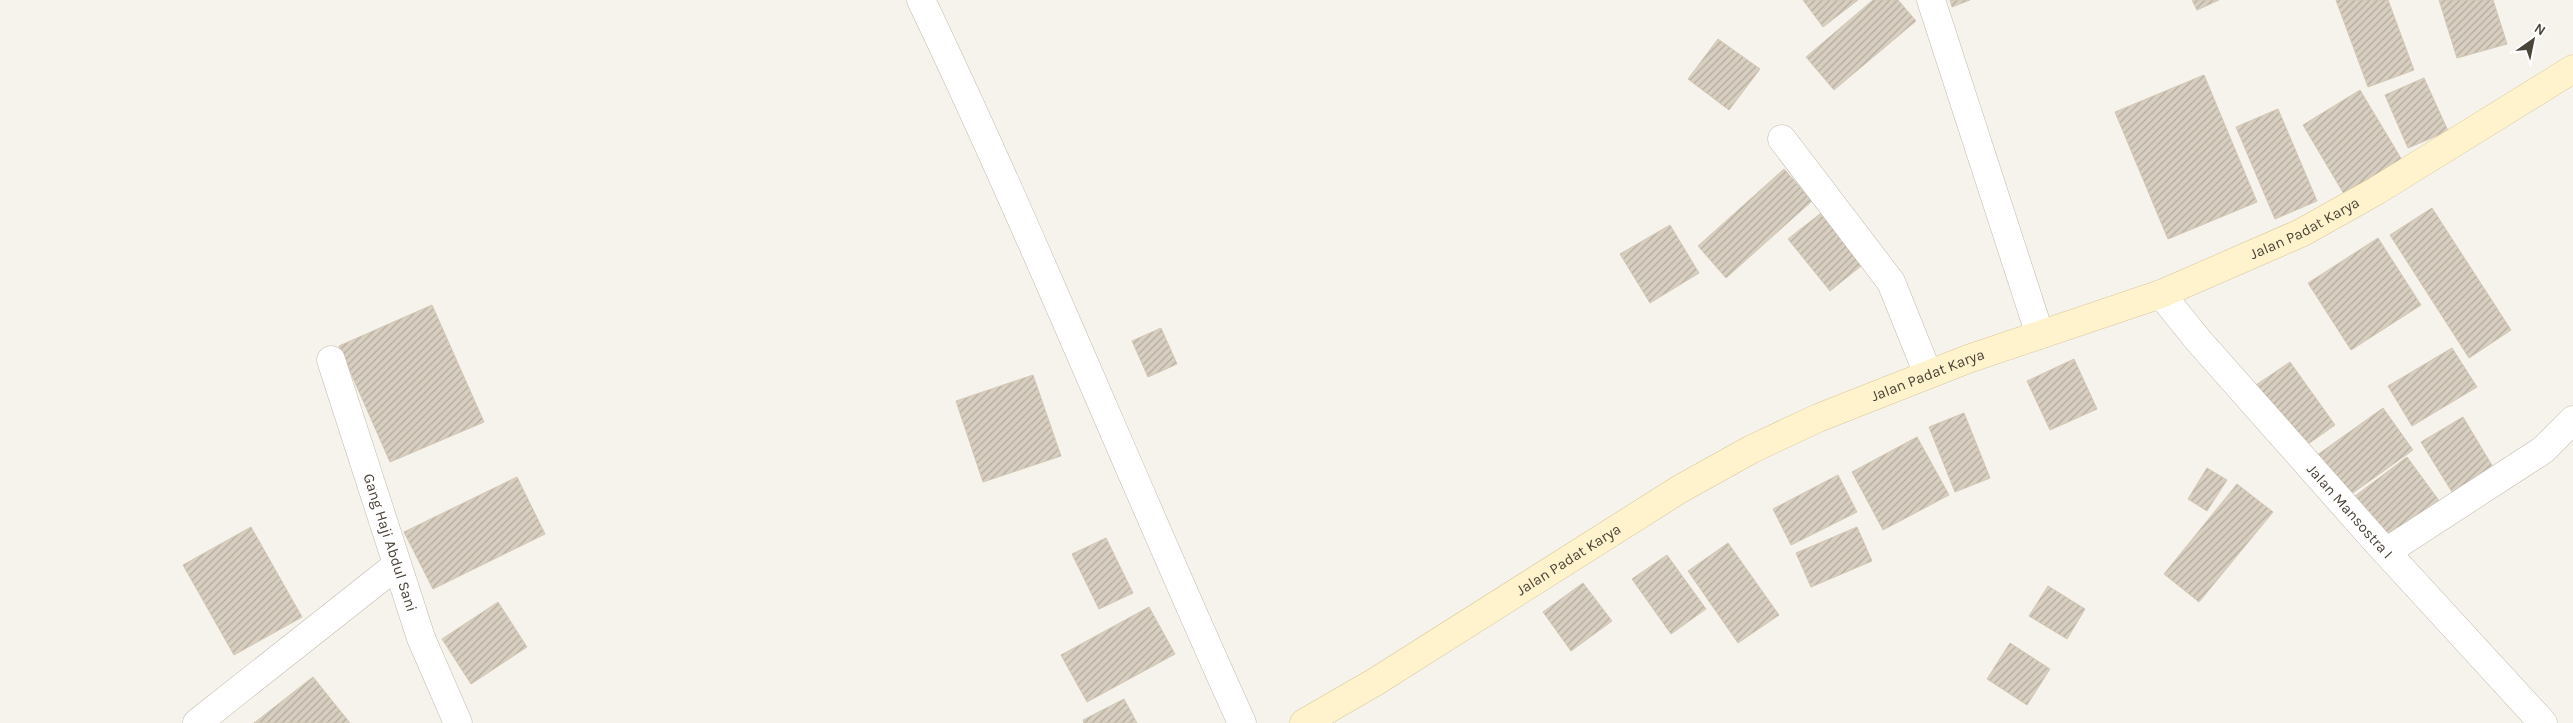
<svg xmlns="http://www.w3.org/2000/svg" width="2573" height="723" viewBox="0 0 2573 723" font-family="Karla,sans-serif">
<style>
.building{fill:url(#building-hatch);stroke:#d3c7b4}
.lines{fill:none;stroke-linecap:round;stroke-linejoin:round}
.minor-casing{stroke:#c2bbae;stroke-width:29}
.secondary-casing{stroke:#d6c79b;stroke-width:29}
.minor{stroke:#fff;stroke-width:28}
.secondary{stroke:#fff3cd;stroke-width:28}
.labels{text-anchor:middle;stroke-width:4;stroke-linejoin:round;paint-order:stroke}
.street-label{font-size:15px;fill:#4b4439;stroke:#fff}
</style>
<defs>
<pattern id="building-hatch" width="6" height="6" patternUnits="userSpaceOnUse" patternTransform="scale(1.25)"><rect width="6" height="6" fill="#d8cfc1"/><path d="M-1 1l2-2M0 6l6-6M5 7l2-2" fill="none" stroke="#b1aa9e"/></pattern>
</defs>
<rect width="100%" height="100%" fill="#f6f3ec"/>
<g class="building">
<polygon points="1803,0 1858,0 1823,27"/>
<polygon points="1873,0 1898,0 1916,21 1834,90 1806,57"/>
<polygon points="1950,0 1970,0 1952,7"/>
<polygon points="2192,0 2219,0 2197,10"/>
<polygon points="2336,0 2388,0 2414,70 2368,87"/>
<polygon points="2439,0 2493,0 2507,44 2457,58"/>
<polygon points="1718,39 1760,69 1729,110 1688,79"/>
<polygon points="2204,75 2257,202 2168,239 2115,112"/>
<polygon points="2424,78 2448,131 2408,148 2385,95"/>
<polygon points="2360,90 2402,160 2344,194 2303,125"/>
<polygon points="2278,109 2317,201 2275,219 2236,127"/>
<polygon points="1784,169 1812,201 1726,278 1698,246"/>
<polygon points="2432,208 2511,330 2469,358 2390,235"/>
<polygon points="1825,210 1866,262 1830,291 1788,239"/>
<polygon points="1670,225 1699,273 1650,303 1620,254"/>
<polygon points="2378,238 2421,305 2351,350 2308,283"/>
<polygon points="432,305 484,422 390,462 339,346"/>
<polygon points="1161,328 1177,364 1148,377 1132,341"/>
<polygon points="2452,348 2477,387 2412,426 2388,386"/>
<polygon points="2074,359 2097,409 2050,430 2027,381"/>
<polygon points="2290,362 2335,425 2298,451 2253,387"/>
<polygon points="1033,375 1061,456 983,482 956,401"/>
<polygon points="2383,408 2413,450 2343,500 2313,458"/>
<polygon points="1964,413 1990,478 1955,492 1929,427"/>
<polygon points="2463,417 2493,467 2452,492 2421,442"/>
<polygon points="1917,437 1949,495 1883,530 1852,472"/>
<polygon points="2407,457 2440,502 2384,544 2351,499"/>
<polygon points="2207,468 2227,480 2207,511 2188,499"/>
<polygon points="1838,475 1857,512 1791,545 1773,509"/>
<polygon points="517,477 545,534 433,589 404,532"/>
<polygon points="2237,484 2273,512 2199,602 2164,574"/>
<polygon points="251,527 302,617 234,655 183,565"/>
<polygon points="1857,527 1872,561 1811,587 1796,553"/>
<polygon points="1106,538 1133,593 1099,609 1072,554"/>
<polygon points="1728,543 1779,615 1738,643 1688,571"/>
<polygon points="1667,555 1706,609 1671,634 1632,579"/>
<polygon points="1583,583 1612,621 1571,651 1543,612"/>
<polygon points="2048,586 2085,609 2067,639 2029,616"/>
<polygon points="498,602 527,647 471,684 442,639"/>
<polygon points="1149,607 1175,654 1087,702 1061,655"/>
<polygon points="2010,643 2050,669 2027,705 1987,679"/>
<polygon points="313,677 350,723 254,723"/>
<polygon points="1124,699 1137,723 1084,723 1083,720"/>
</g>
<g class="lines">
<g class="minor-casing">
<g id="minor">
<path d="M921 0C1035 238 1133 483 1242 723"/>
<polyline points="1931,0 2040,335"/>
<polyline points="1782,139 1891,282 1928,374"/>
<path id="s1" d="M2161 294 2198 340 2376 541 2543 723"/>
<path id="s2" d="M331 360 421 638 458 723"/>
<polyline points="2386,552 2543,450 2573,420"/>
<polyline points="197,723 397,565"/>
</g>
</g>
<g class="secondary-casing">
<g id="secondary">
<path id="s3" d="M1304 723 1375 682 1680 489 1752 449 1818 418 1968 359 2161 294 2301 233 2376 191 2573 69"/>
</g>
</g>
<use href="#minor" class="minor"/>
<use href="#secondary" class="secondary"/>
</g>
<g class="labels">
<g class="street-label">
<text dy="5" stroke="none"><textPath href="#s3" startOffset="1121">Jalan Padat Karya</textPath></text>
<text dy="5" stroke="none"><textPath href="#s3" startOffset="716">Jalan Padat Karya</textPath></text>
<text dy="5" stroke="none"><textPath href="#s1" startOffset="288">Jalan Mansostra I</textPath></text>
<text dy="5" stroke="none"><textPath href="#s2" startOffset="192">Gang Haji Abdul Sani</textPath></text>
<text dy="5" stroke="none"><textPath href="#s3" startOffset="311">Jalan Padat Karya</textPath></text>
</g>
</g>
<g transform="translate(2533 40) rotate(33)" stroke="#ffffff" stroke-width="4" paint-order="stroke">
<path d="M0-4L9 19L0 12L-9 19Z" fill="#4b4439"/>
<text y="-8" font-size="14" font-weight="bold" text-anchor="middle" fill="#4b4439">N</text>
</g>
</svg>
